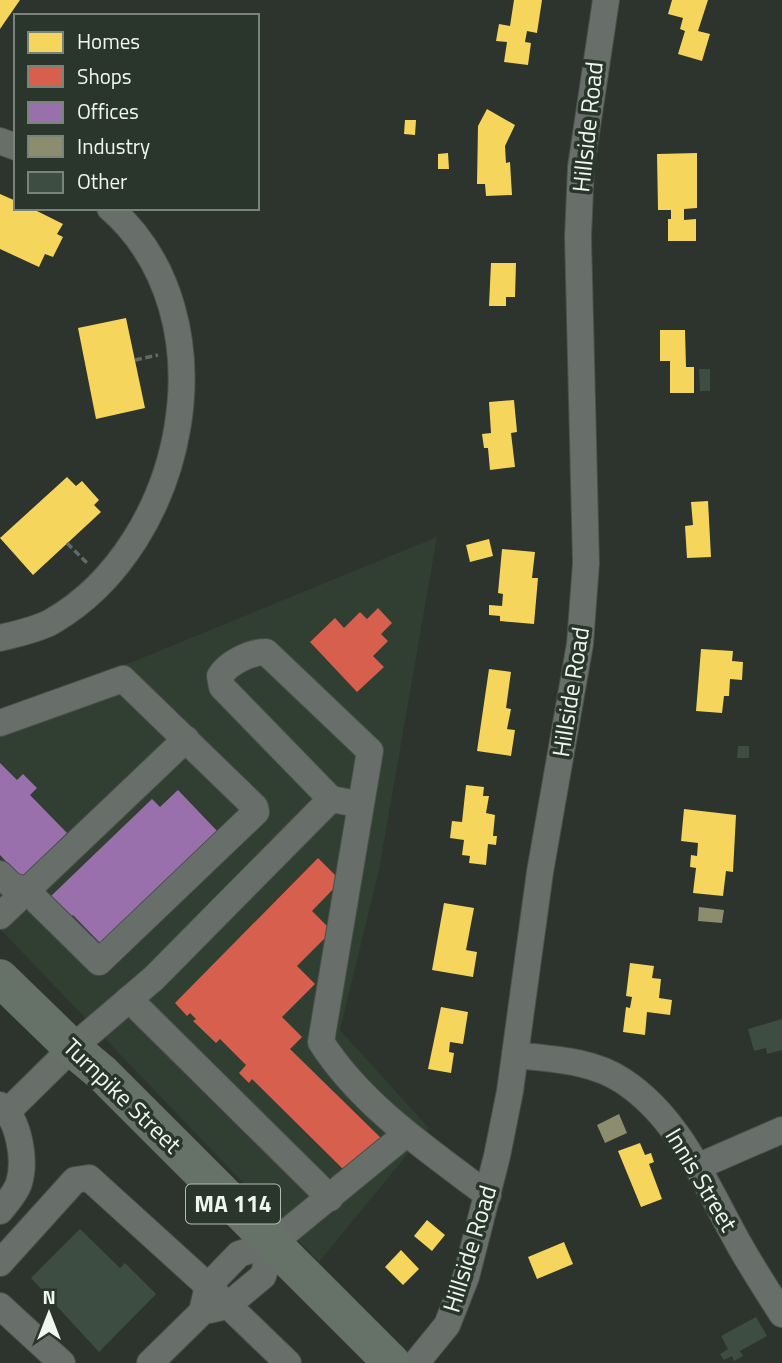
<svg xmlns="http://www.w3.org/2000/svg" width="782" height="1363" viewBox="0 0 782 1363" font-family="'Titillium Web',sans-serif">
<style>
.built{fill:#303f31}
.homes{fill:#f6d55c}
.shops{fill:#d6604d}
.offices{fill:#9970ab}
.industry{fill:#8c8c6e}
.building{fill:#3e4d41}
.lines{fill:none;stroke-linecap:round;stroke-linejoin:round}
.minor-casing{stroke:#494f49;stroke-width:28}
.highway-casing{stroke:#494f49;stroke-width:38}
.path{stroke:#646964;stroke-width:3.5;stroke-dasharray:7 3.5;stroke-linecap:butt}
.minor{stroke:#686e69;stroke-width:26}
.highway{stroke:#667168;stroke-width:37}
.labels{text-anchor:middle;stroke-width:7;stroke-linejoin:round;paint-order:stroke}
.shield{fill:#2a362b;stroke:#b3bcb4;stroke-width:2}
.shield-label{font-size:23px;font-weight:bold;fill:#eef6ef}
.street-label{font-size:24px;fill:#eef6ef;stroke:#2a362b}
</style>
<rect width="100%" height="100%" fill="#2d332d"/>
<polygon class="built" points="437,537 379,870 340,1030 429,1128 319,1262 0,929 0,713 147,656"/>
<g class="homes">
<polygon points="0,0 20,0 0,29"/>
<polygon points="514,0 542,0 537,33 527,31 525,42 531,43 528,65 504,62 507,42 496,41 499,24 510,26"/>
<polygon points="672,0 708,0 698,31 710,34 702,61 678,54 685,31 680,29 683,18 668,14"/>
<polygon points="487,109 515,125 505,146 506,163 510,162 512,195 486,196 485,184 477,184 478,126"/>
<polygon points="405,120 416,120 415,135 404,134"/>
<polygon points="448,153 449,169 438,169 438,154"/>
<polygon points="697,153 697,208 684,209 684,220 696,219 696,241 668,241 668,219 671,219 671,210 658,210 657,154"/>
<polygon points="0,194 16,201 16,208 31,208 63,224 57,234 63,237 53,257 45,254 39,267 0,249"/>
<polygon points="491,263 516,263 515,297 506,297 506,306 489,306"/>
<polygon points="126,318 145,408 96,419 78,328"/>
<polygon points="660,330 685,330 686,367 694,367 694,393 670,393 670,361 660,361"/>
<polygon points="514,400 517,432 511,433 515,467 490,470 488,448 484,448 482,434 491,433 489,402"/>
<polygon points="67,477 76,486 82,481 99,500 94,505 101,512 33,575 0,538"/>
<polygon points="708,501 711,557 687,558 685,526 693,525 691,502"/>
<polygon points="489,539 493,556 470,562 466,545"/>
<polygon points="502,549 535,552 532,578 538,578 534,624 500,621 500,616 489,615 489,605 502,606 503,594 498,593"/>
<polygon points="701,649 733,651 732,661 743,662 742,680 730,679 729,696 724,696 722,713 696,711"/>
<polygon points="489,669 511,672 506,708 511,709 507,729 515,730 511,756 477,751"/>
<polygon points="466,785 484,787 483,796 489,796 486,813 495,815 493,836 497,836 496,845 488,844 486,865 469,863 470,856 462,855 464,840 450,838 452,821 462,822"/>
<polygon points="684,809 736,815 733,872 726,871 723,896 693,893 696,868 690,867 691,855 697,856 698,843 681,841"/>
<polygon points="444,903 474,908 466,950 477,952 473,977 432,970"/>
<polygon points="630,963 654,966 652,978 661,979 659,998 672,1000 670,1015 647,1012 645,1035 623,1032 626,1007 630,1008 632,997 626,996"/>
<polygon points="441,1007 468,1012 463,1044 450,1042 449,1052 454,1053 451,1073 428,1069"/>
<polygon points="640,1143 645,1155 651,1153 654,1162 649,1164 662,1199 641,1207 618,1151"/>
<polygon points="427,1220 445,1235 432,1251 414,1236"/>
<polygon points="564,1242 573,1264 537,1279 528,1257"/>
<polygon points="401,1250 419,1269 403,1285 385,1267"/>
</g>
<g class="shops">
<polygon points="378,608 392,623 381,634 388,641 373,656 384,667 357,692 310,642 335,618 344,628 360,612 367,619"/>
<polygon points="318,858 341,881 312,911 332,931 297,966 315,984 282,1017 302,1037 290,1049 383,1140 349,1175 252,1079 249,1083 239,1073 246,1065 220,1039 216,1043 193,1021 196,1019 190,1013 187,1016 175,1003"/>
</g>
<g class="offices">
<polygon points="0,763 17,780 23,774 37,788 30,795 67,833 22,878 0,855"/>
<polygon points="178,790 220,834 103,946 73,915 70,918 50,897 152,799 160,807"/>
</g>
<g class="industry">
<polygon points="699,907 724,910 722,923 698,921"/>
<polygon points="619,1114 627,1133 605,1143 597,1125"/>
</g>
<g class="building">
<polygon points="699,369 710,369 710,391 700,391"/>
<polygon points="738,746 749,746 749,758 737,758"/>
<polygon points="782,1019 782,1050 767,1054 766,1048 754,1051 748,1029"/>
<polygon points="80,1229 120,1268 125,1263 156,1294 99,1352 31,1278"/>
<polygon points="756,1317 767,1336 740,1351 743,1356 734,1361 732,1356 724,1360 720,1354 728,1349 721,1336"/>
</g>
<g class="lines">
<g class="minor-casing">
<g id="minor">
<polyline points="0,141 16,147"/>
<path d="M0 638C16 634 36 630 51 622 187 544 233 316 110 208"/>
<polyline points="0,723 123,679 255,807 256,812 99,962 27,891 11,885 0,874"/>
<path d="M331 799 222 687 220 676C228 663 250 652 266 652L370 751 321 1042C361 1105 429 1151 488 1195"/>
<polyline points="0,916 186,739"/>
<polyline points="129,999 330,1198"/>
<path d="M515 1055C551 1059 592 1060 623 1081 681 1119 707 1188 740 1246 753 1269 768 1292 782 1314"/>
<path d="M0 1105C19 1119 26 1160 19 1183 16 1192 7 1203 0 1211"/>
<polyline points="8,1111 72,1048 154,978 331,799 347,802"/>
<polyline points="697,1167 782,1130"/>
<polyline points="0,1263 75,1180 89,1178 208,1286 288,1363"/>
<polyline points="0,1306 62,1363"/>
<polyline points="209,1310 227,1306 263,1276 273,1243"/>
<polyline points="150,1363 202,1312 208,1286 239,1254 273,1243 406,1134"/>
<polyline points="416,1363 447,1325 466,1277 497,1156 510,1091 540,872 580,644 586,563 578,237 581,167 606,0"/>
</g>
</g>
<g class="highway-casing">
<polyline id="highway" points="0,978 72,1048 102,1073 392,1363"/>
</g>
<g class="path">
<polyline points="135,360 158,355"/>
<polyline points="67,543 88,564"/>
</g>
<use href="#minor" class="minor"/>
<use href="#highway" class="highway"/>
</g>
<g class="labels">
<rect class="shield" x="186" y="1184.5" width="94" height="39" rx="5"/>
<g class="shield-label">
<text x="233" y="1212">MA 114</text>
</g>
<g class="street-label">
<text transform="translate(588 127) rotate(-84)" y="8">Hillside Road</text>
<text transform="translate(571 692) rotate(-81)" y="8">Hillside Road</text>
<text transform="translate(122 1096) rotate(44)" y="8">Turnpike Street</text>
<text transform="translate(701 1180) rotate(59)" y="8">Innis Street</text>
<text transform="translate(470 1249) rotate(-73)" y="8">Hillside Road</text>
</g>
</g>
<rect x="14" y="14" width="245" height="196" fill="#2a362b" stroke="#788379" stroke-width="2"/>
<rect x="28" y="32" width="35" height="21" fill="#f6d55c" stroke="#788379" stroke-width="2"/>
<text x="77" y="49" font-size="21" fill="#eef6ef">Homes</text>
<rect x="28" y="66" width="35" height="21" fill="#d6604d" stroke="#788379" stroke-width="2"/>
<text x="77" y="84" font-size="21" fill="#eef6ef">Shops</text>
<rect x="28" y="102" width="35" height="21" fill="#9970ab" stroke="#788379" stroke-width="2"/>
<text x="77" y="119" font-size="21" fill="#eef6ef">Offices</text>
<rect x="28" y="136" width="35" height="21" fill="#8c8c6e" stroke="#788379" stroke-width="2"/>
<text x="77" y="154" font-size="21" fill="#eef6ef">Industry</text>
<rect x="28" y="172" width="35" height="21" fill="#3e4d41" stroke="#788379" stroke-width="2"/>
<text x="77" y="189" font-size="21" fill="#eef6ef">Other</text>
<g transform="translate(49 1314)" stroke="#2a362b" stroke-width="5" paint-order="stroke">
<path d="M0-5L12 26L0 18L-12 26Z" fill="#eef6ef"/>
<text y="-10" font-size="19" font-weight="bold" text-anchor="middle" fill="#eef6ef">N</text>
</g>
</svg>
